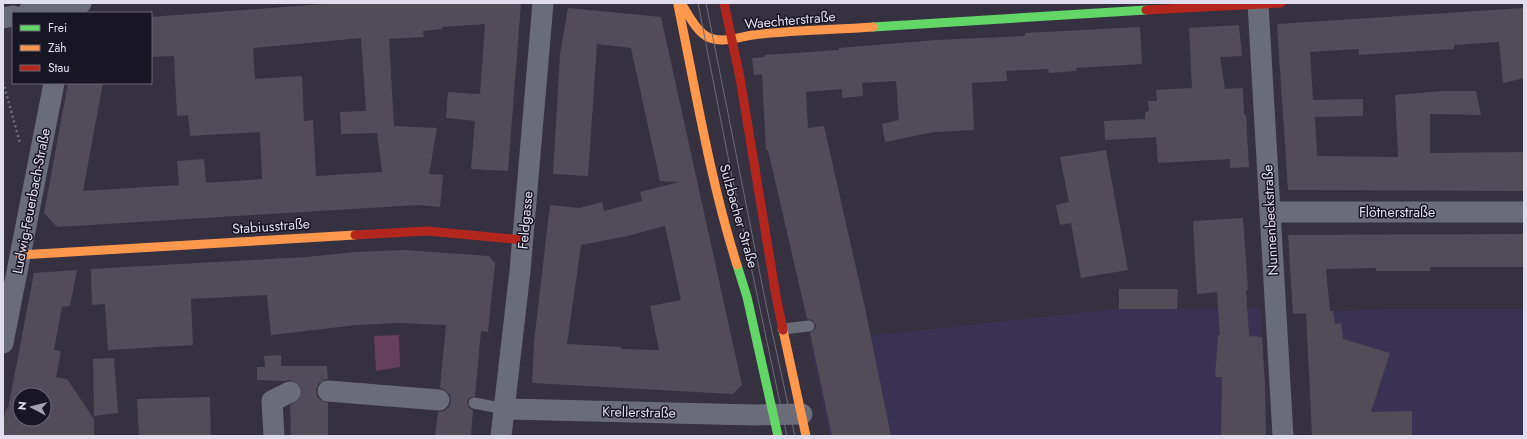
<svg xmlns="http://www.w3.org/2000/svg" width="1527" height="439" viewBox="0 0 1527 439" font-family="Jost,sans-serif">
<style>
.built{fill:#3a3252}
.green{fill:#653f5e}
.building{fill:#514c58;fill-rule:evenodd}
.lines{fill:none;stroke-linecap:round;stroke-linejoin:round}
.street-tunnel{stroke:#504b5b;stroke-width:21;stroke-dasharray:21 10;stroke-linecap:butt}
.path{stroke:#6e6e7a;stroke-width:2.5;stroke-dasharray:2 3;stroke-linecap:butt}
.lane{stroke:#6b6c79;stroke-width:11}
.street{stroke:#6b6c79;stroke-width:21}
.fast{stroke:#63d668;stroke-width:9}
.slow{stroke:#ff974d;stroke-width:9}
.jam{stroke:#b3261e;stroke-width:9}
.tram{stroke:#6d6b78;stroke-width:1}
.labels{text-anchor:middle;stroke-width:3;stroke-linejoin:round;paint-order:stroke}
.street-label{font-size:14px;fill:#e0ddef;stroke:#191623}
</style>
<rect width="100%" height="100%" fill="#363141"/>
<g class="built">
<polygon points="1261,308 1266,436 829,436 810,342 1117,309"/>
<polygon points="1377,309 1524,309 1524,436 1312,436 1306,313"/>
</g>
<polygon class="green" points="399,335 400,367 376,371 374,336"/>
<g class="building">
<path d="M337 3H521L508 171 471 169 475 121 446 118 448 92 480 94 485 24 442 27V29L423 31 424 37 389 39 394 126 437 128 429 174 443 175 440 207 418 205 57 227 44 213 68 83H103L83 191 179 185 177 161 204 159 206 183 262 179 260 132 190 136 188 115 177 116 174 56 151 57V17ZM361 38 366 111 340 112 341 134 377 133 382 172 316 176 313 120 304 121 302 76 255 79 253 48Z"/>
<path d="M568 8 661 17 742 385 733 394 532 383 534 342 550 205 579 208 602 202 604 211 642 201 640 192 679 182 660 181 631 48 597 44 588 176 553 174 560 54ZM665 226 681 300 650 306 659 350 621 349V347L567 344 581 245 627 236Z"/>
<polygon points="1524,8 1524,78 1503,83 1499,42 1454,45 1454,49 1359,55 1359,49 1310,52 1313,100 1363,99 1363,116 1315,117 1317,156 1398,157 1395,95 1443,91 1476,91 1481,115 1430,114 1430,153 1524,152 1524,191 1288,190 1277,24"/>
<polygon points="1239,25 1242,56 1220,57 1225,89 1243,88 1244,115 1246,115 1249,167 1230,168 1230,159 1158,163 1156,137 1105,140 1104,121 1145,119 1145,112 1149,111 1148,101 1157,101 1156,90 1192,88 1189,28"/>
<polygon points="1140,27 1142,64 1076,68 1077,71 1049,73 1048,69 1006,71 1007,81 972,83 974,130 934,132 885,142 882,124 899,120 896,81 862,83 863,96 842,98 842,89 806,92 808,128 824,126 864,303 891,436 832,436 810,333 815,329 816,325 812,320 807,319 768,150 766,150 762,74 754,75 752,58 765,57 765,55 839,50 839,48 936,40 1025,36 1025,33"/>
<polygon points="1106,150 1128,270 1081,278 1071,223 1060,225 1056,205 1069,202 1060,157"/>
<polygon points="1243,218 1248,290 1246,290 1249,336 1262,337 1265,384 1266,436 1221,436 1222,377 1215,377 1218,335 1220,335 1217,292 1197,294 1193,221"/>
<polygon points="1524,234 1524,267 1431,267 1430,271 1376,271 1376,268 1326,269 1330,311 1333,311 1335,324 1341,323 1343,339 1390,353 1371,412 1412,411 1412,436 1312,436 1306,313 1293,314 1288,235"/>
<polygon points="405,250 489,256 495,263 488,332 481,331 475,396 469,398 467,402 469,408 473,410 471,436 435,436 438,412 444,411 449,407 451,401 450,395 445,390 440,388 446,325 399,323 357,325 271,335 267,295 191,299 193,345 108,350 105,304 92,305 91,269 306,257 355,252"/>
<path d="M77 270 70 306 62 307 54 350 61 351 56 377 67 379 94 419V436H3V423L6 408 8 409 34 273ZM20 395H44V419H20Z"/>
<polygon points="1119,289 1178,289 1177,309 1119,309"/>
<polygon points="281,355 281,366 327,366 328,379 323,380 318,384 316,390 317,396 321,401 328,403 328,436 291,436 290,405 300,399 302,393 301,387 297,382 290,380 284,381 257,380 257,367 265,367 264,356"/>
<polygon points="114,358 118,413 94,416 93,359"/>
<polygon points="210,397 211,436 139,436 137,399"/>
</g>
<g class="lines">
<polyline class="street-tunnel" points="290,392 328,391"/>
<polyline class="path" points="3,82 20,143"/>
<g class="lane">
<polyline points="783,329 809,326"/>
<polyline points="474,403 505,409"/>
</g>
<g class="street">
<polyline points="1258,4 1283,436"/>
<polyline points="27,13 81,3"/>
<polyline points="3,18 13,16"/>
<polyline points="1270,212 1524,212"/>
<polyline points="3,343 54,83"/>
<polyline points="328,391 439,400"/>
<polyline points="505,409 755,415 802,414"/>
<polyline points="274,436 272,401 290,392"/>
<polyline points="501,436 520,271 543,3"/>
</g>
<g class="fast">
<polyline points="873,27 1146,10"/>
<polyline points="737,265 747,297 778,436"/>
</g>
<g class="slow">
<path d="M681 3C688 14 697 33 710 38 724 43 739 37 753 35 792 30 833 30 873 27"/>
<path d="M678 5C696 92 710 180 737 265"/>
<polyline points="20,255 355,235"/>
<polyline points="783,330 806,436"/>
</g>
<g class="jam">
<polyline points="724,3 740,78 776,296 783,330"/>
<polyline points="1146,10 1281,3"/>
<polyline points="355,235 427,231 523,240"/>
</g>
<g class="tram">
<polyline points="698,3 730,167 787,436"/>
<polyline points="706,3 767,309 795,436"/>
</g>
</g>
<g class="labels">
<g class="street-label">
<text transform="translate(790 20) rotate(-5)" y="5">Waechterstraße</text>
<text transform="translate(31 201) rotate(-79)" y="5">Ludwig-Feuerbach-Straße</text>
<text x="1397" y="217">Flötnerstraße</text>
<text transform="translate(739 216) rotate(74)" y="5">Sulzbacher Straße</text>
<text transform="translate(525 220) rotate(-85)" y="5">Feldgasse</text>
<text transform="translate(1270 220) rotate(-93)" y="5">Nunnenbeckstraße</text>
<text transform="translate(271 226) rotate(-4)" y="5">Stabiusstraße</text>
<text transform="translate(639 412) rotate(1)" y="5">Krellerstraße</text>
</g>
</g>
<rect width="1527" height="439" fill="none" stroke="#e0ddef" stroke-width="8"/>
<rect x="12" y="12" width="140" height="72" fill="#191623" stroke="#696675"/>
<rect x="20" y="25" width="20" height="6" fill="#63d668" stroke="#696675"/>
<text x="48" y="32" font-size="12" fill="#e0ddef">Frei</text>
<rect x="20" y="45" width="20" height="6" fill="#ff974d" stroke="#696675"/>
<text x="48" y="52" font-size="12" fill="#e0ddef">Zäh</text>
<rect x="20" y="65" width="20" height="6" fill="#b3261e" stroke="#696675"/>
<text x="48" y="72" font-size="12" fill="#e0ddef">Stau</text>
<g transform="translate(32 407) rotate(277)"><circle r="19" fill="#191623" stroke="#696675"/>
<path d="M0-3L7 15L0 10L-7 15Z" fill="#a4a1b2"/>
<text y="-6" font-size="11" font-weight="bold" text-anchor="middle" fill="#e0ddef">N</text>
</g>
</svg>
